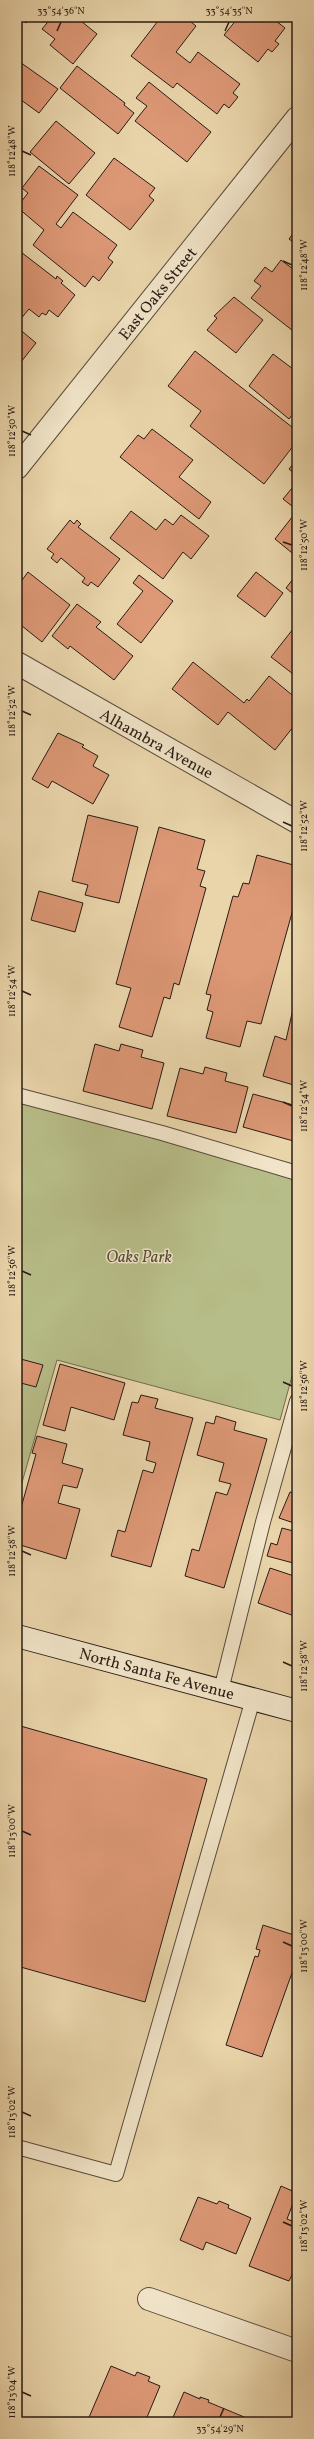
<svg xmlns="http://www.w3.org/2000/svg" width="314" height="2439" viewBox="0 0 314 2439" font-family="Vollkorn,serif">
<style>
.green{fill:#b7bd88;stroke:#706c4e}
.building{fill:#dd9876;stroke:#291b15}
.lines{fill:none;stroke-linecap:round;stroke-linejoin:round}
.lane-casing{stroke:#594a3a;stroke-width:16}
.street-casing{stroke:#594a3a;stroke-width:24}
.secondary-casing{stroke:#291b15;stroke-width:24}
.lane{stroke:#f1e4c8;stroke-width:14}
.street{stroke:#f1e4c8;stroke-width:22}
.secondary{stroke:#f1e4c8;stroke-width:22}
.ticks{fill:none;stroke:#291b15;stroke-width:1.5}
.labels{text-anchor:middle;stroke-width:3;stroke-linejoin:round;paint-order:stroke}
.street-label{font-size:16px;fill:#291b15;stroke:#f1e4c8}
.park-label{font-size:16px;font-style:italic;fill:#544c38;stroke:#f1e4c8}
.neatline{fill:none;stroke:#291b15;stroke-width:1.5}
.ticks-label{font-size:10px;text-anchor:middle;fill:#291b15}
</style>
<rect width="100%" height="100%" fill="#ead5ab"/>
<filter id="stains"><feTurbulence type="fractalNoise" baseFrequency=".005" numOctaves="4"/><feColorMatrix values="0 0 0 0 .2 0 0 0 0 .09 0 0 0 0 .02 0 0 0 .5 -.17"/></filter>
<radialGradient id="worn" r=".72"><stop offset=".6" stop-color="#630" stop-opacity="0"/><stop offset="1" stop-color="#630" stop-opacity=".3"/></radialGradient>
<polygon class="green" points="17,1096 297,1174 297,1358 280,1420 57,1360 17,1500"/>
<g class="building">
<polygon points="18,17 31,17 26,23"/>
<polygon points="52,17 76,17 97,34 73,64 50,45 55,39 42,29"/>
<polygon points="161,17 185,17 196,26 176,52 190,63 198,52 240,84 233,93 238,97 229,108 224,104 217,114 177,83 173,88 131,56"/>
<polygon points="235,17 271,17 285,28 275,41 279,44 272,52 268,49 258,62 224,35 237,19"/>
<polygon points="17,60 58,89 39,113 17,97"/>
<polygon points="77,66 125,103 124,105 134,113 118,134 60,88"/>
<polygon points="149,82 211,132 187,162 135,121 147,106 136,98"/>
<polygon points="56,121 95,153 69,184 30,152"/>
<polygon points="114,158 155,188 149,196 154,200 130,230 86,195"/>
<polygon points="39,166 78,195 56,224 61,228 73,212 117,245 108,258 113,262 99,281 93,276 85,287 33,245 44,230 17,207 28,193 22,188"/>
<polygon points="297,228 297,245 289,239"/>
<polygon points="17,249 56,279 57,276 63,281 61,283 75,295 58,317 49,310 46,315 42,313 39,317 29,309 19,321 17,320"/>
<polygon points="281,260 297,272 297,334 251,298 261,286 254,281 265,267 272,272"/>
<polygon points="234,297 263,320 236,353 207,330 217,318 214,316"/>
<polygon points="17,327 36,343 17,367"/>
<polygon points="195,351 297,431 297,441 264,484 190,426 201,411 168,386"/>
<polygon points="273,354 297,372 297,409 289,419 249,386"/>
<polygon points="152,429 193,460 179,477 211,502 199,519 120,457 138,435 144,439"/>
<polygon points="297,459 297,476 289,469"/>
<polygon points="297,482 297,510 283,499"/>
<polygon points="131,511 156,530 165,519 173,525 181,515 209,536 191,559 183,552 163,579 110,538"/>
<polygon points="296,512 297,513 297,557 275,539"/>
<polygon points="70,520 74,524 77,520 81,524 78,527 120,559 98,587 91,582 88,586 82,582 85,578 61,558 57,563 51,558 54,554 47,549"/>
<polygon points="28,572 70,605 42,642 17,622 17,587"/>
<polygon points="256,572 283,593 265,617 237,596"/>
<polygon points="297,574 297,597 286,588"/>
<polygon points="139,575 173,601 141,643 117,624 143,591 133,583"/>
<polygon points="77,604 101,622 96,627 133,656 114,680 70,646 68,649 52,636"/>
<polygon points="297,624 297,677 271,657"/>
<polygon points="193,662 244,703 247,699 249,701 269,676 297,699 297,722 275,750 228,712 218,725 172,689"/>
<polygon points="58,733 84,745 82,747 98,756 93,766 109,775 93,804 52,781 48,788 32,779"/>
<polygon points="88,815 138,827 119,903 85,895 88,885 72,881"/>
<polygon points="159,827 205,840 197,869 205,871 200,886 206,888 179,985 174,983 170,999 164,997 152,1037 119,1027 131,988 116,984"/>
<polygon points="257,855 297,866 297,895 261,1024 247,1021 240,1047 206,1038 213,1012 207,1010 211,995 206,994 233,896 238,897 243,883 249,884"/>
<polygon points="39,891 83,903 75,932 31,920"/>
<polygon points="297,1004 297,1086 263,1076 275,1036 286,1040 293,1009 295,1010"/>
<polygon points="95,1044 119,1051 121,1044 143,1050 141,1057 164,1063 152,1109 83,1091"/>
<polygon points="205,1067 227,1073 225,1081 248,1087 236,1133 167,1116 180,1068 203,1074"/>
<polygon points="253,1094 297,1106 297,1142 243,1127"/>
<polygon points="17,1358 43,1365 36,1387 17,1382"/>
<polygon points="60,1364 125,1383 114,1420 71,1407 65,1431 43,1425"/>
<polygon points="141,1395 158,1399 155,1408 193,1418 151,1567 111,1556 118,1530 125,1532 143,1470 153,1473 156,1463 146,1460 150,1442 123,1435 132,1402 138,1403"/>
<polygon points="216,1416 236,1422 234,1430 267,1439 224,1588 185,1576 192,1549 199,1551 216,1492 227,1495 231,1484 219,1481 224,1463 197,1455 206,1422 214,1424"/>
<polygon points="37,1436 67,1444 62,1463 83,1469 77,1488 63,1485 58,1503 80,1509 66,1559 17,1544 17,1509 21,1508 36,1454 32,1453"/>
<polygon points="290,1492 297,1494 297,1524 279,1518"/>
<polygon points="282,1528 297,1532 297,1564 267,1556 271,1543 277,1545"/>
<polygon points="270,1568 297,1577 297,1617 258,1603"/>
<polygon points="17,1725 207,1779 145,2002 17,1966"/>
<polygon points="263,1925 297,1936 297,1972 293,1970 262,2057 226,2045 255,1956 258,1957 260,1950 256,1949"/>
<polygon points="281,2186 297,2193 287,2219 297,2223 297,2270 295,2269 289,2281 249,2266"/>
<polygon points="198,2197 217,2204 219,2201 229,2205 228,2208 251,2218 236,2254 206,2242 203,2250 180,2240"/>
<polygon points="111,2366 135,2376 137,2372 150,2377 148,2381 160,2386 145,2422 119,2422 109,2418 107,2422 87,2422"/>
<polygon points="184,2392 200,2399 200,2397 209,2400 208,2402 249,2419 248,2422 171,2422"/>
</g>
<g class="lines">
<g class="lane-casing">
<g id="lane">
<polyline points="17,1095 162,1133 297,1173"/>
<polyline points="221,1690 263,1522 297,1401"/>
<polyline points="17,2147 116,2174 253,1699"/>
</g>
</g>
<g class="street-casing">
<g id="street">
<polyline points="17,468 297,118"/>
<polyline points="17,663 297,822"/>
<polyline points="149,2299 297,2351"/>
</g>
</g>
<g class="secondary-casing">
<polyline id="secondary" points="17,1636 297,1711"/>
</g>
<use href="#lane" class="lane"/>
<use href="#street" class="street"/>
<use href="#secondary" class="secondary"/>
</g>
<path class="ticks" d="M57 31 61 22M225 31 229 22M22 151 31 155M283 261 292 265M22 431 31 435M283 542 292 545M22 711 31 715M283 822 292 826M22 991 31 995M283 1102 292 1106M22 1271 31 1275M283 1382 292 1386M22 1551 31 1555M283 1662 292 1666M22 1831 31 1835M283 1942 292 1946M22 2112 31 2116M283 2222 292 2226M22 2392 31 2396M220 2417 224 2408"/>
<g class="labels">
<g class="street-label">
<text transform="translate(157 293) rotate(-51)" y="6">East Oaks Street</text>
<text transform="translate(157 743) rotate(29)" y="6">Alhambra Avenue</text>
<text transform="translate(157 1673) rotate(15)" y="6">North Santa Fe Avenue</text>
</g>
<g class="park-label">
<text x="139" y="1262">Oaks Park</text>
</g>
</g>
<rect width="314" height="2439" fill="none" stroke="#ead5ab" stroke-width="44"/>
<rect x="22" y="22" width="270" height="2395" class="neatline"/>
<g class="ticks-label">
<text x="61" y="14">33°54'36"N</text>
<text x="229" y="14">33°54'35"N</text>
<text transform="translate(11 151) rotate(-90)" y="4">118°12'48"W</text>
<text transform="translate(303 265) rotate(-90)" y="4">118°12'48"W</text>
<text transform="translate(11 431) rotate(-90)" y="4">118°12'50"W</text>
<text transform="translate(303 545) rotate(-90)" y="4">118°12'50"W</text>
<text transform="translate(11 711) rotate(-90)" y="4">118°12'52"W</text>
<text transform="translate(303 826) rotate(-90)" y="4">118°12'52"W</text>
<text transform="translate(11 991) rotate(-90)" y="4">118°12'54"W</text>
<text transform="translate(303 1106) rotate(-90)" y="4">118°12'54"W</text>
<text transform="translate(11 1271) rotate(-90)" y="4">118°12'56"W</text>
<text transform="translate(303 1386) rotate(-90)" y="4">118°12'56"W</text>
<text transform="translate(11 1551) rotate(-90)" y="4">118°12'58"W</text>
<text transform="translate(303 1666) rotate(-90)" y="4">118°12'58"W</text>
<text transform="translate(11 1831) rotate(-90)" y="4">118°13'00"W</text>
<text transform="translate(303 1946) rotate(-90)" y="4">118°13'00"W</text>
<text transform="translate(11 2112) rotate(-90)" y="4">118°13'02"W</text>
<text transform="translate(303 2226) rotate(-90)" y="4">118°13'02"W</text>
<text transform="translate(11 2392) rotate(-90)" y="4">118°13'04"W</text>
<text x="220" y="2432">33°54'29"N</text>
</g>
<rect width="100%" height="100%" filter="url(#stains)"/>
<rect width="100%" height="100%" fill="url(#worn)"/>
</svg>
